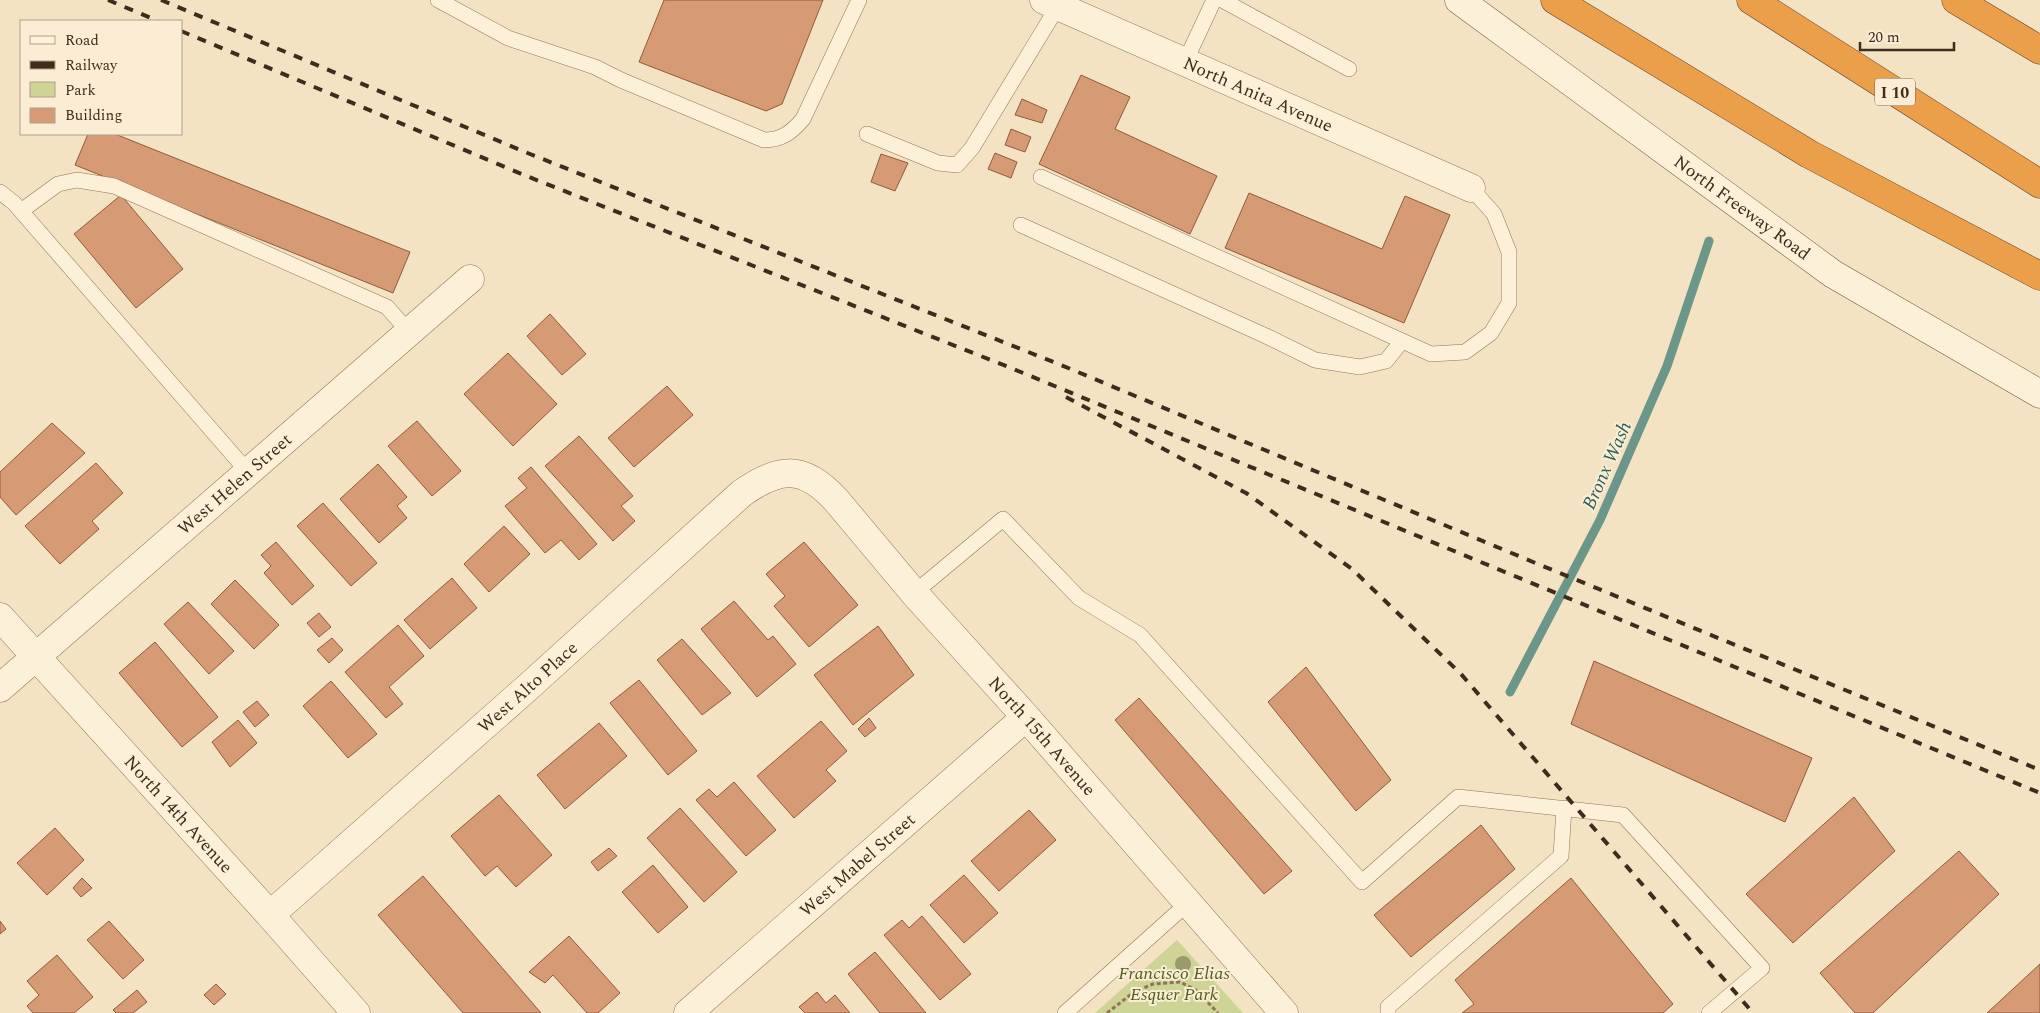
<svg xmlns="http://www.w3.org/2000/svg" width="2040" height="1013" viewBox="0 0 2040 1013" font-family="Spectral,serif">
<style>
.green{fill:#ced396}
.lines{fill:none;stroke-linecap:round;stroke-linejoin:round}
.stream{stroke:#6b968a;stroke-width:9}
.building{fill:#d69a75;stroke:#935a3a}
.service-casing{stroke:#917457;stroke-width:16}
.minor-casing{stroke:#917457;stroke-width:29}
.secondary-casing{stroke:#72543a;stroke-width:29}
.motorway-casing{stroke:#5e412c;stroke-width:29}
.path{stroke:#917457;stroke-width:3;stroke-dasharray:4 2.5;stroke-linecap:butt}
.service{stroke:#fdf0d8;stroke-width:15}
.minor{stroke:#fdf0d8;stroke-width:28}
.secondary{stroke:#fdf0d8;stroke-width:28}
.motorway{stroke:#ec9f4b;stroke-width:28}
.rail{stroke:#3f2c1d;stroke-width:4;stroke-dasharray:9 9;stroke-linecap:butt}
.tree{fill:#9a9a6a}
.labels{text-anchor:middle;stroke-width:4;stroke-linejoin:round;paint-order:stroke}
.shield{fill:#faedd4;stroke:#776654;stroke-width:1}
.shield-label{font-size:16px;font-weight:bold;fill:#3f2c1d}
.street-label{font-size:18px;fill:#3f2c1d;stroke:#faedd4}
.park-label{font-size:18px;font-style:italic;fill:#515e21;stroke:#faedd4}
.water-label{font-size:19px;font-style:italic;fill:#2b605b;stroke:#faedd4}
</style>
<rect width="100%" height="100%" fill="#f3e3c3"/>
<polygon class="green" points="1177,940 1243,1013 1095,1013"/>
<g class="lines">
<polyline class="stream" points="1510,692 1600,520 1667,366 1709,241"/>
</g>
<g class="building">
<polygon points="664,0 823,0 782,104 766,111 639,62"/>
<polygon points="1081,75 1130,97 1115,129 1217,176 1190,234 1039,164"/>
<polygon points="1022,99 1047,110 1042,123 1015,115"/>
<polygon points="1011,129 1031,137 1025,152 1005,145"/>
<polygon points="88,134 115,134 410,252 393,293 75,165"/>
<polygon points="995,153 1017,162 1011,178 988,169"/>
<polygon points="881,154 908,163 895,191 871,182"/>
<polygon points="1249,193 1382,249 1405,196 1450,215 1404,323 1225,248"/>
<polygon points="121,195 183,269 136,308 74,234"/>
<polygon points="550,314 586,354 562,375 527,336"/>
<polygon points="508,353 557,404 513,446 464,394"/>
<polygon points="667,386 693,415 634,467 608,438"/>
<polygon points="417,421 461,471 432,496 388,446"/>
<polygon points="52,423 85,453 16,515 0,497 0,472"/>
<polygon points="579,436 633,496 621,506 635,521 613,541 545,466"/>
<polygon points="96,463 123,493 92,521 99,529 60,564 25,526"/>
<polygon points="378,464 407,497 397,506 407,518 379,543 340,499"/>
<polygon points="531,467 597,544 579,560 561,540 545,553 505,506 527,488 518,478"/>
<polygon points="323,503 377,563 351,586 297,526"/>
<polygon points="504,526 530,554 489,592 464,564"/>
<polygon points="276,542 314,586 292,605 264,573 271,566 261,555"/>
<polygon points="804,542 858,605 809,647 774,606 785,596 766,574"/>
<polygon points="452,578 477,608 430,649 404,620"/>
<polygon points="235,580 279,625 254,649 211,604"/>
<polygon points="734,601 768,640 773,636 796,664 757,697 701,629"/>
<polygon points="188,602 234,651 209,674 164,624"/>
<polygon points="319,613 331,627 319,637 307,623"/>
<polygon points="398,625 424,656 389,687 403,704 386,718 345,672"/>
<polygon points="878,626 914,675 853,725 814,675"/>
<polygon points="332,638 343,650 329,663 317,650"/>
<polygon points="682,639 731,693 702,715 657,660"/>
<polygon points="155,642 218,717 182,747 119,673"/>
<polygon points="1594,661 1812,758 1785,822 1571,724"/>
<polygon points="1306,667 1391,780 1356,811 1268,702"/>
<polygon points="639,680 697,751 668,775 610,703"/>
<polygon points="331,681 377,734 348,758 303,706"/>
<polygon points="1139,698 1292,871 1264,894 1115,720"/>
<polygon points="257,701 269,715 255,727 243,712"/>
<polygon points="869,718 876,728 865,737 858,729"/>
<polygon points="238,720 257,743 230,767 212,742"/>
<polygon points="821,721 847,751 826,770 836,781 794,818 757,776"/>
<polygon points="599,723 627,756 565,809 537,775"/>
<polygon points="734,782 776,830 746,856 696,800 709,789 717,797"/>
<polygon points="499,795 552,855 516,887 497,866 485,876 451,836"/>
<polygon points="1854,797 1895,851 1793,943 1746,894"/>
<polygon points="680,808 737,872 704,902 647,838"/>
<polygon points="1029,810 1056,840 999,891 971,861"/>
<polygon points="1481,825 1515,869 1411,957 1374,915"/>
<polygon points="55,828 84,860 47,895 17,863"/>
<polygon points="609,848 617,856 598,871 591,862"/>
<polygon points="1959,851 1999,894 1873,1013 1855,1013 1820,973"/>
<polygon points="653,865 688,907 658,933 622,892"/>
<polygon points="964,875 998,913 964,943 930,905"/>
<polygon points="423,876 541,1013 463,1013 378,915"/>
<polygon points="82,878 92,888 81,897 73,888"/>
<polygon points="1571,878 1673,1004 1663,1013 1462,1013 1474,1004 1455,980"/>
<polygon points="922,916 971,974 940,1000 884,935 902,920 909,928"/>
<polygon points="0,921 6,929 0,934"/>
<polygon points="109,921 144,960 123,979 87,940"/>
<polygon points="569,936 620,993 598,1013 587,1013 553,975 545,983 529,972"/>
<polygon points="875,952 926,1013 880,1013 848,974"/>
<polygon points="57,955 93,997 74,1013 33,1013 27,1006 39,995 27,981"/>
<polygon points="2040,964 2040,1013 1987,1013"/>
<polygon points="216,984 226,994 214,1005 204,995"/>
<polygon points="137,990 147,1002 133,1013 116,1013 113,1010"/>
<polygon points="817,992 826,1003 835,995 850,1013 805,1013 799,1007"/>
</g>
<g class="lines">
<g class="service-casing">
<g id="service">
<path d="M438 0 508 38 595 67 621 80 764 140C782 140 792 132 803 119L859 0"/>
<polyline points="1222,0 1349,69"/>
<polyline points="1185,62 1214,0"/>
<polyline points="867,134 938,163 957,165 972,148 1058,6"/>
<polyline points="1041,177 1431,354 1465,352 1491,333 1509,303 1509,252 1494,214 1471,188"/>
<polyline points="0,192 14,203 248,472"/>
<polyline points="21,211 58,184 77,180 114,186 387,307 408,331"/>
<polyline points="1021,225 1266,336 1315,360 1360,367 1386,361 1402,341"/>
<polyline points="914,593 1003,519 1079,598 1140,635 1362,882 1458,797 1623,815 1762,968 1709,1013"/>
<polyline points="1065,1013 1188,903"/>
<polyline points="1388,1013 1388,1007 1561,856 1564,808"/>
</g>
</g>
<g class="minor-casing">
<g id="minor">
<path id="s1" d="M1044 0 1471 188"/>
<path id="s2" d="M0 617 270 915 356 1013"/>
<path id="s3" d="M0 688 470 279"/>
<path id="s4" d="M270 915 527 688 742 493C779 467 803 464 836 500L914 593 1026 717 1284 1013"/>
<path id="s5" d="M688 1013 1026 717"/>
</g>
</g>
<g class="secondary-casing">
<g id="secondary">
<path id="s6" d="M1459 0 1833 274 2040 394"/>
</g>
</g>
<g class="motorway-casing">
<g id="motorway">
<polyline points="1555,0 1809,154 2040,276"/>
<polyline points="1751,0 2040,184"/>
<polyline points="1956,0 2040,50"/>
</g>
</g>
<polyline class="path" points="1107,1013 1134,992 1153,984 1180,982 1196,990 1218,1013"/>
<use href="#service" class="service"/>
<use href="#minor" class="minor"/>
<use href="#secondary" class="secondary"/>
<use href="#motorway" class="motorway"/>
<g class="rail">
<polyline points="108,0 158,21"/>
<polyline points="161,0 530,154 1061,365 1533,562 2040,770"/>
<polyline points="181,31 524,175 1011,368 2040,793"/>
<polyline points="1066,397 1246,493 1352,569 1461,674 1753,1013"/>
</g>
</g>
<circle class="tree" cx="1183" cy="964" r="8"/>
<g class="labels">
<rect class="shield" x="1875" y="78.5" width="40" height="27" rx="4"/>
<g class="shield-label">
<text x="1895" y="98">I 10</text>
</g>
<g class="street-label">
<text dy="6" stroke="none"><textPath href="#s1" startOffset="234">North Anita Avenue</textPath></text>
<text dy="6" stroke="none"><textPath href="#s6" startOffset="351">North Freeway Road</textPath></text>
<text dy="6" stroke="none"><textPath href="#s3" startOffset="311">West Helen Street</textPath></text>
<text dy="6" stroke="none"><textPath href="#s4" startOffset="344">West Alto Place</textPath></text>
<text dy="6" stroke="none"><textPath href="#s4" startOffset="1054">North 15th Avenue</textPath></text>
<text dy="6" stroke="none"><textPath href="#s2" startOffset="266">North 14th Avenue</textPath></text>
<text dy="6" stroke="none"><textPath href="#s5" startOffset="225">West Mabel Street</textPath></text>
</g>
<g class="park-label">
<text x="1174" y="979">Francisco Elias<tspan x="1174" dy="21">Esquer Park</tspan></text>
</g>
<g class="water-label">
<text transform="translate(1606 465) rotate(-66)" y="7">Bronx Wash</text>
</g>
</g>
<rect x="20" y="20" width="162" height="115" fill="#faedd4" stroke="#afa08b"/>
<rect x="30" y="36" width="25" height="8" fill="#fdf0d8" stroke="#afa08b"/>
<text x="65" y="45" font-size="15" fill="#3f2c1d">Road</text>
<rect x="30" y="61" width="25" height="8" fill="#3f2c1d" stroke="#afa08b"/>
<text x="65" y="70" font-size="15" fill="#3f2c1d">Railway</text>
<rect x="30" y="82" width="25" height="15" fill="#ced396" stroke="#afa08b"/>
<text x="65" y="95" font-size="15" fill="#3f2c1d">Park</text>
<rect x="30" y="108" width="25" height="15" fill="#d69a75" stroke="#afa08b"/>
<text x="65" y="120" font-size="15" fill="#3f2c1d">Building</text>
<path d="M1860 42v8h94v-8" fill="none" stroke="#3f2c1d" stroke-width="2.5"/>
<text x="1868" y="42" font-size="15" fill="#3f2c1d" stroke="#faedd4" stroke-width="4" paint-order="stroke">20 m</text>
</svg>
